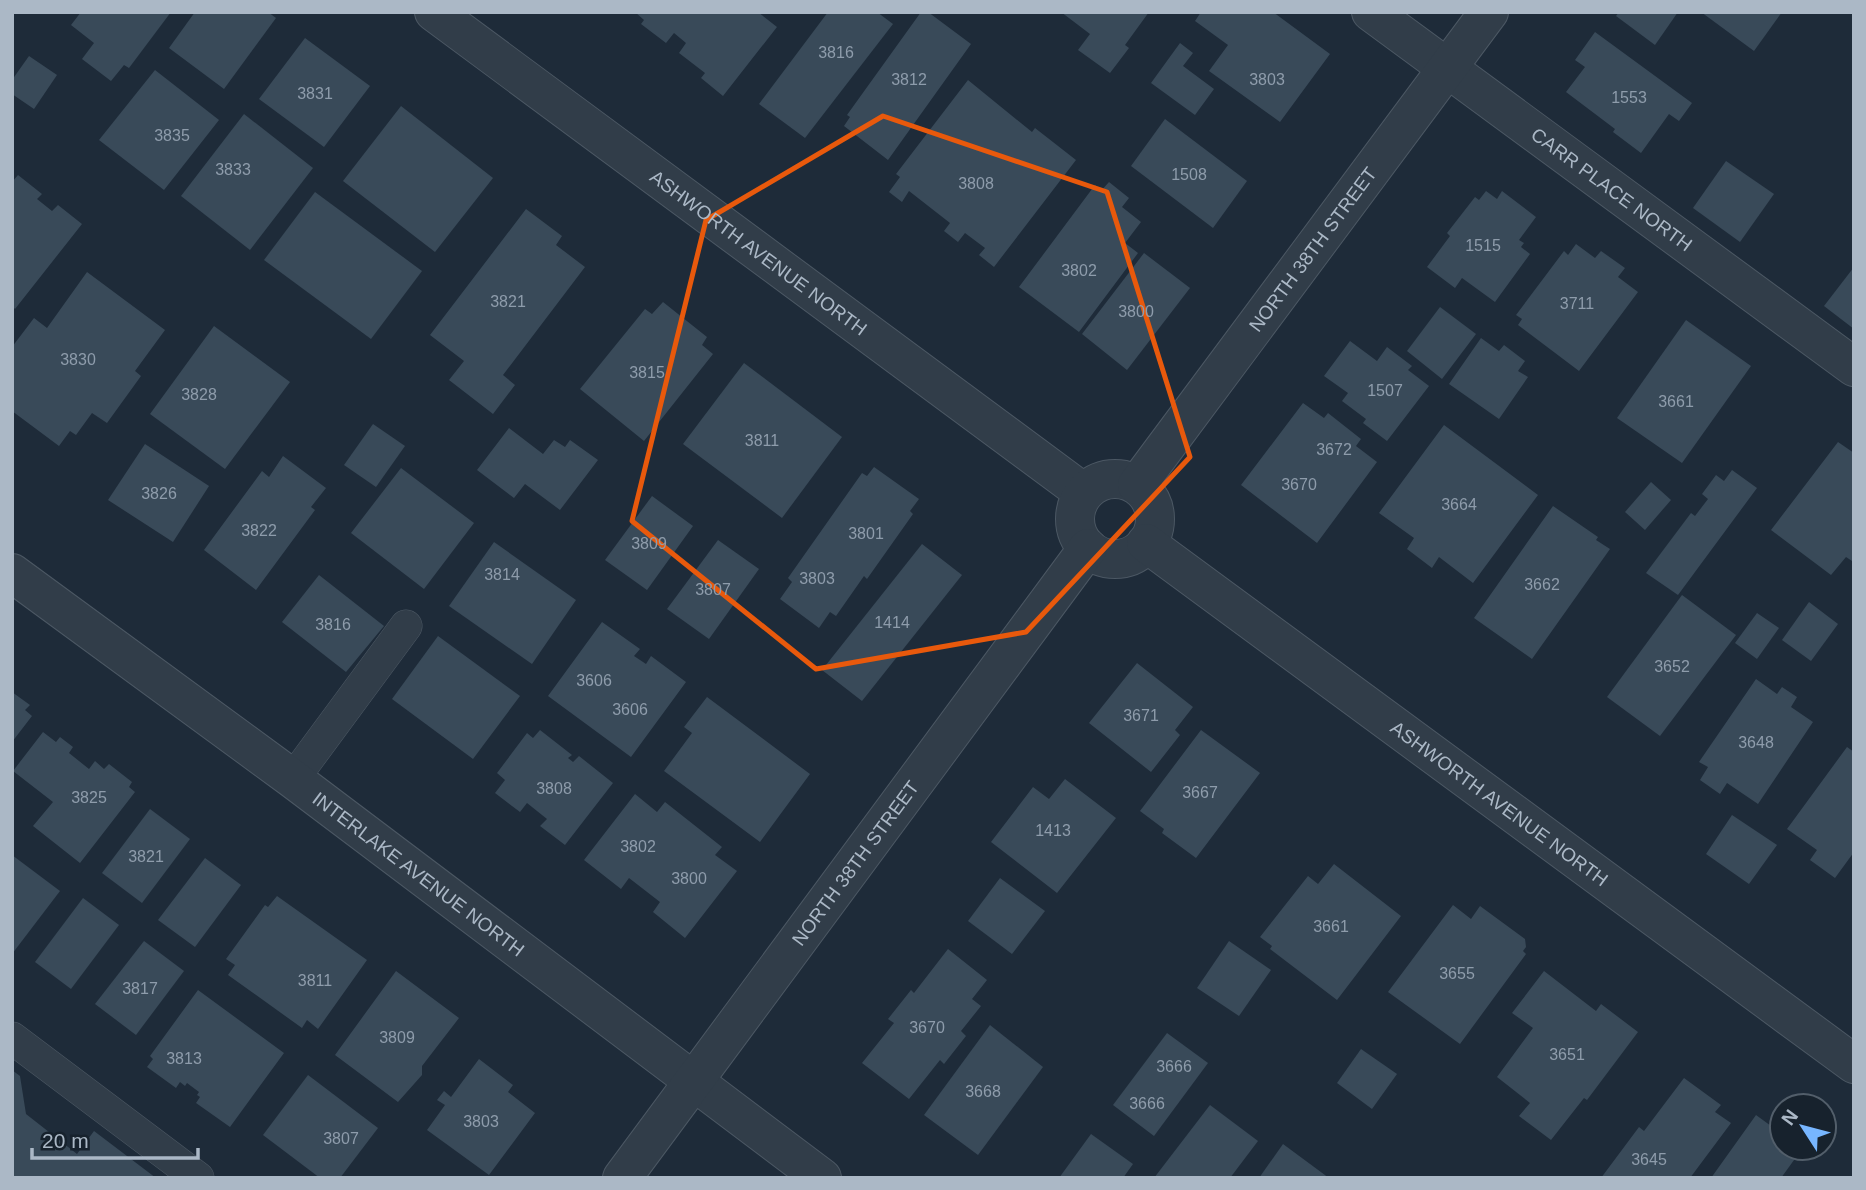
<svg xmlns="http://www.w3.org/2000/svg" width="1866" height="1190" viewBox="0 0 1866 1190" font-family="Arial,sans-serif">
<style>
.building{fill:#394a59}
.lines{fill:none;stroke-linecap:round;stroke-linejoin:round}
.lane-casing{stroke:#4c5864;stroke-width:33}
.street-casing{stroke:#4c5864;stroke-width:40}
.lane{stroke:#313d49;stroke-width:32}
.street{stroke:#313d49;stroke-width:38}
.marked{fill:none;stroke:#e8590c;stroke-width:5;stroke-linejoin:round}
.labels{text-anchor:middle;stroke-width:6;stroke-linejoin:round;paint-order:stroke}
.number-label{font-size:16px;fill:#8e9cab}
.street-label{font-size:19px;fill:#abb8c6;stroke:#17222d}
</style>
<rect width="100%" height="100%" fill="#1e2b39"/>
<g class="building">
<polygon points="81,12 171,12 129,68 124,65 111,81 82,59 94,43 71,25"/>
<polygon points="195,12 268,12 276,18 224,89 169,48"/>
<polygon points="635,12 758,12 777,27 723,96 701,78 705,73 679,53 686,43 674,33 666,43 641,24 644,20"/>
<polygon points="828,12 877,12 893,24 805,138 759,104"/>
<polygon points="921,12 928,12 971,44 888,160 844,126 850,117 847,115"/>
<polygon points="1061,12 1149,12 1125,45 1129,48 1110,73 1078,50 1090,34"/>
<polygon points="1201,12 1273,12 1330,54 1280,122 1209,71 1228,45 1195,21"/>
<polygon points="1619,12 1678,12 1655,45 1616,16"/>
<polygon points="1701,12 1782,12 1754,51"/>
<polygon points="1595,32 1692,103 1679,121 1669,114 1641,153 1613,132 1615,129 1566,92 1585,67 1575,60"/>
<polygon points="305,38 370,86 324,147 259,99"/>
<polygon points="1180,43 1193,53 1183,66 1214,89 1195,115 1151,83"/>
<polygon points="29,56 57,75 34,109 12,94 12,80"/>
<polygon points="155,70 219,120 164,190 99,140"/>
<polygon points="968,80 1032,132 1035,128 1076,160 994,267 979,255 985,248 965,233 958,242 944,231 950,223 909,191 902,202 889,192 900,177 896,174"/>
<polygon points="401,106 493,178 435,252 343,181"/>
<polygon points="244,114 313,168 250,250 181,196"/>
<polygon points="1165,119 1247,181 1213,228 1131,166"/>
<polygon points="1726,161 1774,194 1740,242 1693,208"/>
<polygon points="18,175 42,194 37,199 52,211 58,205 82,224 15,309 12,306 12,182"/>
<polygon points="1109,182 1129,198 1122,207 1141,222 1125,243 1138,253 1079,332 1019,287 1095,185 1101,191"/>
<polygon points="1486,191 1497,199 1502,191 1536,217 1519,240 1524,243 1521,247 1530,254 1495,302 1462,278 1455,288 1427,267 1450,236 1447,233 1475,197 1479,200"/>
<polygon points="315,192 422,271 371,339 264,260"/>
<polygon points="526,209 562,236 556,245 585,267 503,375 515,385 493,414 449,380 464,361 430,335"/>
<polygon points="1576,244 1595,258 1601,251 1625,268 1618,277 1638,292 1579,371 1518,325 1522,319 1516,315 1564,251 1568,255"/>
<polygon points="1144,253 1190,288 1127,370 1082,334"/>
<polygon points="1854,267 1854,329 1824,306"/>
<polygon points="87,272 165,330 135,371 141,376 107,423 92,413 76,435 70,431 59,446 12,411 12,347 34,318 47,328"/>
<polygon points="663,302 707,337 702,345 713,354 644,441 580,389 645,309 652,314"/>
<polygon points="1440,307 1476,334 1442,379 1407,351"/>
<polygon points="1686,320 1751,366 1682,463 1617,418"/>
<polygon points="214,326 290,382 225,469 150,414"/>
<polygon points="1481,338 1499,351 1504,345 1525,361 1518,371 1528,377 1499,419 1449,384"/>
<polygon points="1350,341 1377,361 1387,347 1412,366 1408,370 1429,386 1387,441 1363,423 1366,419 1342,401 1348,393 1324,376"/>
<polygon points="744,363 842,437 782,518 683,444"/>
<polygon points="1303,403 1324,418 1328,413 1361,439 1356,446 1377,462 1317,543 1241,485"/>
<polygon points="373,424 405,446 376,487 344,465"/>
<polygon points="1444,425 1538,495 1473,583 1439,557 1432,568 1407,549 1414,538 1379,513"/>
<polygon points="509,428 543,454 554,440 565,447 570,440 598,460 560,510 525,484 514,498 477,470"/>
<polygon points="1838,442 1854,453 1854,559 1852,561 1846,557 1831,575 1771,530"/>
<polygon points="145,444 209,486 173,542 108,500"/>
<polygon points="283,456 326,488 311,507 315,510 256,590 204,550 262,471 269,477"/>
<polygon points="874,467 919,499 910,511 913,514 867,579 864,576 836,616 830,612 819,628 780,599 792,582 788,578 862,473 867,476"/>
<polygon points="401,468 474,523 424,589 351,533"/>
<polygon points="1732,470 1757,488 1678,595 1646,573 1691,513 1695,516 1708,499 1702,494 1716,475 1724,481"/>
<polygon points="1651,482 1671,500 1645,530 1625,512"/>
<polygon points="652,496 693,526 647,590 605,560"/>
<polygon points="1553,506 1598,537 1596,540 1610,549 1532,659 1474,618"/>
<polygon points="718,540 759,569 709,639 667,609"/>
<polygon points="494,542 576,600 532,664 449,606"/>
<polygon points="922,544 962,575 862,701 822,670"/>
<polygon points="319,575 384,626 346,672 282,622"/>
<polygon points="1682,595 1736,635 1660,736 1607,697"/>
<polygon points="1809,602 1838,624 1811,661 1782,640"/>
<polygon points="1757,613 1779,628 1757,659 1735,643"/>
<polygon points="602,622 640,649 634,656 646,664 651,656 686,682 631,757 548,696"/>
<polygon points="438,636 520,696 473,759 392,699"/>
<polygon points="1137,663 1193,707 1175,730 1180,735 1151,772 1089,723"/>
<polygon points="1756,679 1777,694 1782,687 1797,697 1791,707 1813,722 1758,804 1727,783 1720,794 1700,780 1708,767 1699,762"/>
<polygon points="12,692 30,705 25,710 32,716 12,742"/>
<polygon points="707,697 810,774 760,842 664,771 692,733 684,727"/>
<polygon points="540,730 572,755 568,758 573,762 579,756 613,783 565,845 540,826 547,819 527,803 520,812 495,793 505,780 497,773 527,733 533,738"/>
<polygon points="1201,730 1260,773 1196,858 1162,833 1164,829 1140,811"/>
<polygon points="43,732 56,742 60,737 73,747 69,753 89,769 95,761 104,769 109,764 132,782 129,787 135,792 80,863 33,826 53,802 13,771"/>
<polygon points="1847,747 1854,752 1854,852 1835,878 1810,860 1817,850 1787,829"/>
<polygon points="1065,779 1116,818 1057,893 991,842 1033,787 1049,799"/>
<polygon points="635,794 657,812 665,802 722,847 715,855 737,871 685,938 653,912 660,902 629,878 621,889 584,860"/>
<polygon points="150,809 190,839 142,903 102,873"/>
<polygon points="1732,815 1777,845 1749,884 1706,854"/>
<polygon points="12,855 60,891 12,954"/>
<polygon points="205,858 241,885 195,947 158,920"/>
<polygon points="1334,864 1401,916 1337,1000 1270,949 1272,946 1260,937 1308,876 1318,884"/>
<polygon points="1000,878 1045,911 1012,954 968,921"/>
<polygon points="277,896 367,960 318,1029 307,1020 302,1028 228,975 235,965 226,959 265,905 268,907"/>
<polygon points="83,898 119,925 71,989 35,962"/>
<polygon points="1453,905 1471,919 1480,906 1525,939 1526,947 1523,951 1526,954 1460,1044 1388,992"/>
<polygon points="144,941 184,971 136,1035 95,1004"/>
<polygon points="1229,941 1271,970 1239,1016 1197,988"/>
<polygon points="948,949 987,980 972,999 981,1006 961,1031 966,1036 944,1064 940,1060 909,1099 862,1063 894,1023 888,1019 911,990 914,993"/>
<polygon points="396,971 459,1018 422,1066 422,1075 398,1102 335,1055"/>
<polygon points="1544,971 1596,1011 1601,1004 1638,1032 1587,1100 1584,1098 1551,1140 1519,1116 1530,1103 1497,1077 1533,1028 1512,1013"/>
<polygon points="198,990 284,1053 230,1127 196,1103 200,1097 197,1095 199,1092 187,1083 185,1086 180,1082 176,1088 147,1067 153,1059 150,1056"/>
<polygon points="990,1025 1043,1067 978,1155 924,1115"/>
<polygon points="1167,1033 1208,1063 1154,1136 1113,1105"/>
<polygon points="1361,1049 1397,1074 1372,1109 1337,1083"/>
<polygon points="479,1059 513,1085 508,1092 535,1113 489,1175 427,1130 445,1105 437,1100 444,1091 451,1097"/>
<polygon points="12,1070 20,1076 26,1114 77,1154 94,1131 156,1178 12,1178"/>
<polygon points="308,1075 378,1128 340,1178 320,1178 263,1135"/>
<polygon points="1684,1078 1721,1105 1715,1112 1731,1123 1690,1178 1601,1178 1639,1127 1644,1131"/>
<polygon points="1210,1105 1258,1141 1230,1178 1154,1178"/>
<polygon points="1756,1115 1782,1134 1782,1148 1802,1149 1781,1178 1711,1178"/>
<polygon points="1091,1134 1133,1164 1123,1178 1059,1178"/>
<polygon points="1283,1144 1329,1178 1259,1178"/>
</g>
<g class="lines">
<g class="lane-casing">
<g id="lane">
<polyline points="293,779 406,626"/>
<polyline points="12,1038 198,1178"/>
</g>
</g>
<g class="street-casing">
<g id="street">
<path id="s1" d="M434 12 1084 493"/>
<path id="s2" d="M1371 12 1854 367"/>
<circle cx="1115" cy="519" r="40"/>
<path id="s3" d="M1137 485 1489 12"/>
<path id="s4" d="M1146 543 1854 1064"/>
<path id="s5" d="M12 573 293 779 822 1178"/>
<path id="s6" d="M622 1178 1088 548"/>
</g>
</g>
<use href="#lane" class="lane"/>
<use href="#street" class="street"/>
</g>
<path class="marked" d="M883 116 1107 192 1190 457 1026 632 816 669 632 521 706 220Z"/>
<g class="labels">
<g class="number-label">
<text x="836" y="58">3816</text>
<text x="909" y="85">3812</text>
<text x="1267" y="85">3803</text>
<text x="315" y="99">3831</text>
<text x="1629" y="103">1553</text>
<text x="172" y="141">3835</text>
<text x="233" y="175">3833</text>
<text x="1189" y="180">1508</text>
<text x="976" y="189">3808</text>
<text x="1483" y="251">1515</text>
<text x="1079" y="276">3802</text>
<text x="508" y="307">3821</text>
<text x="1577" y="309">3711</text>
<text x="1136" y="317">3800</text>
<text x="78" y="365">3830</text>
<text x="647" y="378">3815</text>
<text x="1385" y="396">1507</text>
<text x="199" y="400">3828</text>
<text x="1676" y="407">3661</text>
<text x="762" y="446">3811</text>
<text x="1334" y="455">3672</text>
<text x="1299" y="490">3670</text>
<text x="159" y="499">3826</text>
<text x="1459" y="510">3664</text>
<text x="259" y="536">3822</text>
<text x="866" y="539">3801</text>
<text x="649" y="549">3809</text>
<text x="502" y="580">3814</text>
<text x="817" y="584">3803</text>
<text x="1542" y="590">3662</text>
<text x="713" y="595">3807</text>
<text x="892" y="628">1414</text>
<text x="333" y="630">3816</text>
<text x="1672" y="672">3652</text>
<text x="594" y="686">3606</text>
<text x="630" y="715">3606</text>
<text x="1141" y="721">3671</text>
<text x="1756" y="748">3648</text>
<text x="554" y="794">3808</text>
<text x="1200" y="798">3667</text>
<text x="89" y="803">3825</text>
<text x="1053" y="836">1413</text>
<text x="638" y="852">3802</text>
<text x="146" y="862">3821</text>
<text x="689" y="884">3800</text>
<text x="1331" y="932">3661</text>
<text x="1457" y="979">3655</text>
<text x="315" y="986">3811</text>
<text x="140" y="994">3817</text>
<text x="927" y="1033">3670</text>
<text x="397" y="1043">3809</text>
<text x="1567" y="1060">3651</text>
<text x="184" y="1064">3813</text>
<text x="1174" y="1072">3666</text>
<text x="983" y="1097">3668</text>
<text x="1147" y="1109">3666</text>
<text x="481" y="1127">3803</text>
<text x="341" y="1144">3807</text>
<text x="1649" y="1165">3645</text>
</g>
<g class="street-label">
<text dy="7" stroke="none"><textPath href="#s2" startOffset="299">CARR PLACE NORTH</textPath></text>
<text dy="7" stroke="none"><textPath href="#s3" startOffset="294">NORTH 38TH STREET</textPath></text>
<text dy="7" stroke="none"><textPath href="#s1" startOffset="404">ASHWORTH AVENUE NORTH</textPath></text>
<text dy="7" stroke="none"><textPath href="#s4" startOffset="439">ASHWORTH AVENUE NORTH</textPath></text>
<text dy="7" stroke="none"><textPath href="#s6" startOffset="392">NORTH 38TH STREET</textPath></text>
<text dy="7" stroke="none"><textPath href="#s5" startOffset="506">INTERLAKE AVENUE NORTH</textPath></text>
</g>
</g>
<rect width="1866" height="1190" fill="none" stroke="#abb8c6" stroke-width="28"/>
<g transform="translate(1803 1127) rotate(306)"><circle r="33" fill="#17222d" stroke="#525e6a" stroke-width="2"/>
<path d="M0-5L12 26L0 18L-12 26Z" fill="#77b6ff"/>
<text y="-10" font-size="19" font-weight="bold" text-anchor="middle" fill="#abb8c6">N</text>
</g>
<path d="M32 1148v10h166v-10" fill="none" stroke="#abb8c6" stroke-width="3.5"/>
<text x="42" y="1148" font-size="21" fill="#abb8c6" stroke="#17222d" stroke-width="5" paint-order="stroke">20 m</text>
</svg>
